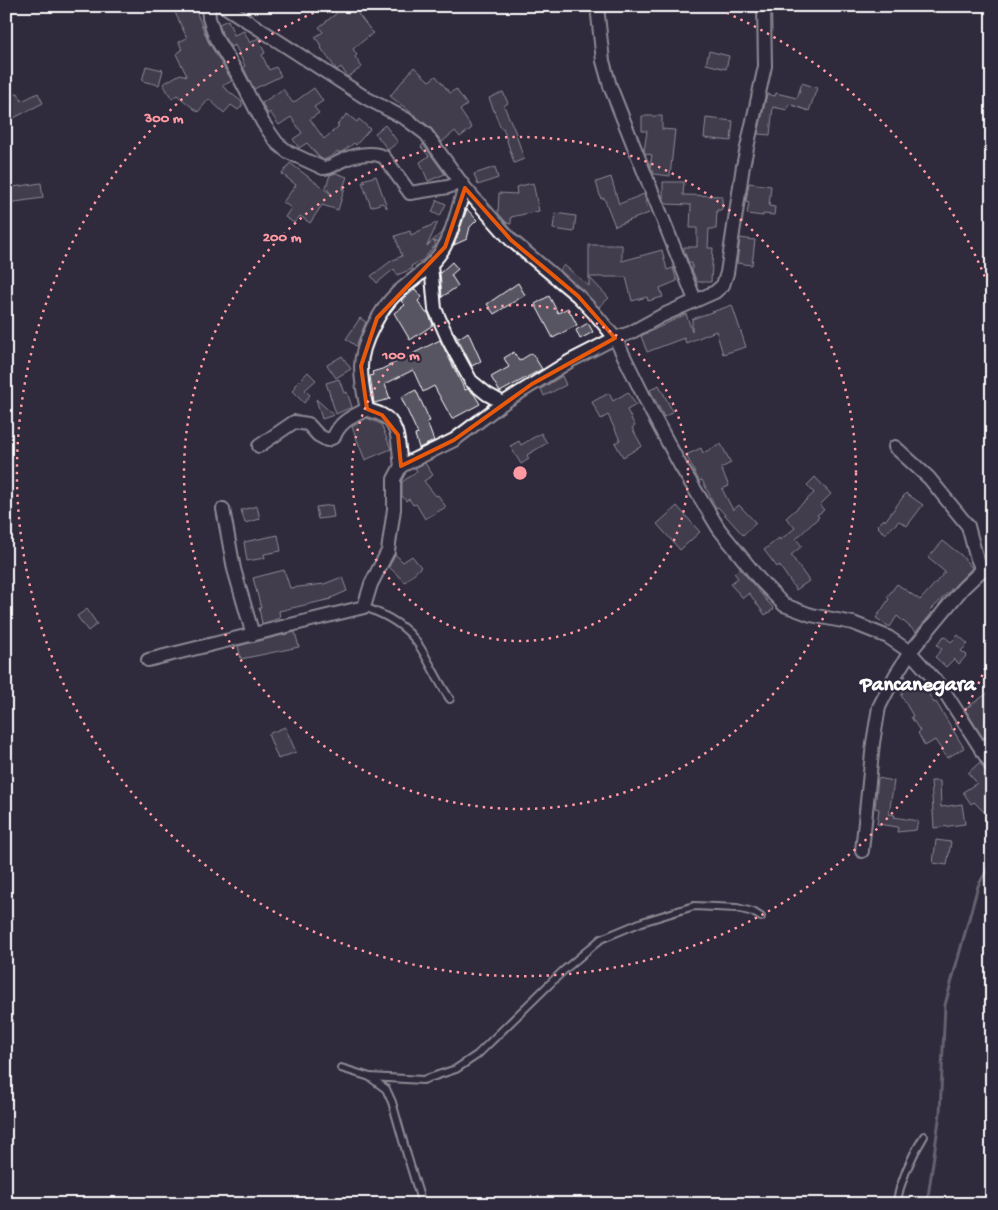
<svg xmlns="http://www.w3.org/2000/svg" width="998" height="1210" viewBox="0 0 998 1210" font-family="'Gochi Hand',sans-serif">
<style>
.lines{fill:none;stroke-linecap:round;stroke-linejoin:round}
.stream{stroke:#a7a6ad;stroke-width:3}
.building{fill:#595564;stroke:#fff}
.service-casing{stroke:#fff;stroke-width:10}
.minor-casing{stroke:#fff;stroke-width:16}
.service{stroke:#2f2a3d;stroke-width:6}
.minor{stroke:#2f2a3d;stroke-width:12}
.marked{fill:none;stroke:#e8590c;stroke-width:4;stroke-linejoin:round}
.ring{fill:none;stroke:#ff9aa2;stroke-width:2.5;stroke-dasharray:2.5 5}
.labels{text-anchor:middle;stroke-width:4.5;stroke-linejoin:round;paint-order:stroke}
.quarter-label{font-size:21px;font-weight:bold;fill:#fff;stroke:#2f2a3d}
.centre{fill:#ff9aa2;stroke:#2f2a3d;stroke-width:2.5}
.ring-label{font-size:15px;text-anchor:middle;font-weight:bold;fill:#ff9aa2;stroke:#2f2a3d;stroke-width:4.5;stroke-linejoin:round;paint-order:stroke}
</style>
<rect width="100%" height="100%" fill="#2f2a3d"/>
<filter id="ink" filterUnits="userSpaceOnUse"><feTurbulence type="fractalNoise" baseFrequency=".02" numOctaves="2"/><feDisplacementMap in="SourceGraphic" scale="10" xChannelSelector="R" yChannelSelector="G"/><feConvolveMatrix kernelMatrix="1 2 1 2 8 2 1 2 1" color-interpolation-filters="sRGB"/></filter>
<g filter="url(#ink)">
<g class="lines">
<polyline class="stream" points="927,1204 940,1113 945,1005 978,886 992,861"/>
</g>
<g class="building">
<polygon points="172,6 194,6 208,41 232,81 222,86 242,102 242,106 238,110 231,105 224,113 209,99 198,112 177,95 172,99 163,84 180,74 187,76 176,54 182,50 179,42 187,38"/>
<polygon points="331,6 352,6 373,33 353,49 357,55 355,57 362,67 348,77 341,67 337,70 336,69 321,48 322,47 315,37 323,32 319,27 337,13"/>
<polygon points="228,20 234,35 244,31 250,43 258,38 265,53 262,55 269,70 276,67 281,76 254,89 243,67 245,66 235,45 231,47 222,34 219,24"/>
<polygon points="709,51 729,56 726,69 706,64"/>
<polygon points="146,66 163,70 159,85 142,81"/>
<polygon points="414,67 429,81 436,76 450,93 456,89 467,105 460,110 472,128 460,137 455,131 442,142 431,128 390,96"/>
<polygon points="802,83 817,88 809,111 789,104 787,110 773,107 770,135 758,134 767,94 775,96 776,93 797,98"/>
<polygon points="314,88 323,101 314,107 319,113 310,119 324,139 339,126 337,125 347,114 357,122 359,119 370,129 356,145 354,143 345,150 339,153 338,151 332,156 324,160 319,157 307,143 299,148 293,139 302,133 291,117 279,125 270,112 268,114 262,103 283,89 293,103"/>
<polygon points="503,92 508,103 504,106 515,131 524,159 514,163 503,128 501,129 489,98"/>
<polygon points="18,93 22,101 38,93 43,103 6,122 6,99"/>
<polygon points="642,116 662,116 662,129 675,130 670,176 654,174 650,166 652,155 646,154 644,151 647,131 642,131"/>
<polygon points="706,118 733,121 731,141 704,138"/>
<polygon points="385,125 398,142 388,150 375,133"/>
<polygon points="423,144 445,174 428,181 420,162 429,156 421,147"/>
<polygon points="290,163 331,194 326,187 330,175 336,173 347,177 342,190 345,187 338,210 322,205 310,223 300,216 294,223 285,217 291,208 283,202 296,185 282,174"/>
<polygon points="495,167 498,178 478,185 474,174"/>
<polygon points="376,176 387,207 387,208 382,203 371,207 362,182 365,182 363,180"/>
<polygon points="611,177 619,204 644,194 649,213 615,226 604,198 601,199 596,182"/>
<polygon points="663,182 684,182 683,195 722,196 722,210 717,210 716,229 709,229 708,248 713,248 711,282 697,282 692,270 692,263 689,263 684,251 684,247 697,247 697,228 690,228 691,205 666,204 663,197"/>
<polygon points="41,183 43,198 8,203 6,188"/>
<polygon points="533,183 539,211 511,217 511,224 507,223 498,213 499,193 517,194 516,187"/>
<polygon points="749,183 771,186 769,206 775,207 774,215 763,214 763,216 747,214 749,202 746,201"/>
<polygon points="437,200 446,204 440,216 432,212"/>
<polygon points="467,209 477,220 470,227 467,239 454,245"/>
<polygon points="555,213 576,216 574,232 553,229"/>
<polygon points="438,222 427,246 442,232 438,242 433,241 436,244 423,260 411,266 412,269 397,275 394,269 377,283 371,276 391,261 402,256 395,236 410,231 411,235"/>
<polygon points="740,238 755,240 752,265 737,263"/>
<polygon points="589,245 622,245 622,261 662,250 667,270 673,268 677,281 660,288 663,297 648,301 647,297 632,301 626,277 589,277 609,298 599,307 560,270 564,265 589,286"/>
<polygon points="452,262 458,269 451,275 458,286 442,297 440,273"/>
<polygon points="518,283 525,295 494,314 487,304"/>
<polygon points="415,289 422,297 418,301 426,313 428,312 433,325 410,340 394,313 405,305 401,301"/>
<polygon points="549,296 558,313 568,308 577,325 553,338 535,304"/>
<polygon points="732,305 746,347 723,354 716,331 686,343 684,338 647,352 641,336 686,314 692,331 692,319"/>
<polygon points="360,318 366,322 356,346 346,339"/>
<polygon points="588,323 593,332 580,339 576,330"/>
<polygon points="454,332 459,338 468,332 481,361 472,366"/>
<polygon points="440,340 465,390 468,389 474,394 480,404 452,419 434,386 423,392 413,370 385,384 390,399 374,403 370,376 373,375 372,372 382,369"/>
<polygon points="514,352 519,361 532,353 542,369 500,392 491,377 509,367 504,358"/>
<polygon points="342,356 351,369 336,378 327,365"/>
<polygon points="308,372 316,380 305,390 310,395 304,403 292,391 296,387 294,386"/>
<polygon points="562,376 566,385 544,396 541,389"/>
<polygon points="339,379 344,393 347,392 352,407 336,414 326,383"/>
<polygon points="659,385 673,412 664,417 650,390"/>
<polygon points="416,390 430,421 427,422 434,441 419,448 415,435 418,434 401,397"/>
<polygon points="628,392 636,405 627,410 635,426 632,428 642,446 623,457 615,443 620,440 608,415 601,419 592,402 609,393 613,401"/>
<polygon points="316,399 334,415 322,419"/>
<polygon points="367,418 381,424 391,449 365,460 352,427"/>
<polygon points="541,433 547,443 527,455 529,459 521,464 510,446 519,441 521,445"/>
<polygon points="721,444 731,463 721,468 729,486 722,489 733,510 739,505 756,523 743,535 718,507 716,508 702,480 699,481 686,455 701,448 703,453"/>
<polygon points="425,463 433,475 424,481 436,496 438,495 446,507 425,519 416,504 413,505 409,499 406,501 402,496 402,482 417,471 415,468"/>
<polygon points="815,477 831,494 820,505 824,510 817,515 819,517 796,539 802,546 791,555 809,581 796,590 779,565 777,567 764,550 779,538 780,540 795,528 786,518 814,493 807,485"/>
<polygon points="906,493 923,505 907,526 899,521 885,534 877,526 884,519 885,521"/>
<polygon points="332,505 334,517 318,519 316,507"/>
<polygon points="257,506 260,519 245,523 241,510"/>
<polygon points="677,506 700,532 680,550 657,524"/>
<polygon points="278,535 281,551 264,554 265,558 247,561 244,542"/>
<polygon points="943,541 961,555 972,568 930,611 932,613 916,632 897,616 890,627 876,618 889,599 887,597 897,584 920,600 931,588 945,572 928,558"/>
<polygon points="395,554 403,562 412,556 421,567 405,582 389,567"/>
<polygon points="740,569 774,609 765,615 749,593 743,598 730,584 738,578 734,573"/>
<polygon points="284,570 290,588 324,584 342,577 347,591 331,598 331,599 279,611 280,618 262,624 259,608 261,608 253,578"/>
<polygon points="87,609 97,624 88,631 77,616"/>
<polygon points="295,632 299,647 241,659 238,646"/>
<polygon points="958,635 968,644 961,651 967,655 959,664 954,659 946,667 935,657 942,649 937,645 944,636 951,642"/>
<polygon points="905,675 912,690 923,684 934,703 936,702 964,748 947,758 935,740 925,746 918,733 920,731 911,717 913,716 901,695 903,694 899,686"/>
<polygon points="992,690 992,733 983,738 965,709"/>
<polygon points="285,727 296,752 278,759 268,734"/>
<polygon points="980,762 985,771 992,774 992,820 974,802 971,804 963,792 977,783 968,773"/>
<polygon points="878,778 894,781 889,814 895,815 894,817 918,821 916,830 897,832 898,827 877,824 879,809 875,808"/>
<polygon points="931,781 940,781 941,807 962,804 965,824 934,828"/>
<polygon points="936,840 951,842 947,865 933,863"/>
</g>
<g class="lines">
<g class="service-casing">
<g id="service">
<path d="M364 607C384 614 406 625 418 644 430 662 438 682 450 699"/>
<polyline points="341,1068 370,1077 386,1089 392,1102 407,1155 422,1204"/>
<polyline points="370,1077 423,1080 456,1069 477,1055 563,971 601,939 642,922 694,906 737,908 753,912 761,917"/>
<path d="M896 1204C901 1179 911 1157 924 1136"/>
</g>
</g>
<g class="minor-casing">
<g id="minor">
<path d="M208 6 209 18 215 37 237 73 263 123 277 143 288 152 323 168C330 168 335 164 341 161 353 155 372 151 384 157L410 193 448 187 461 182"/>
<polyline points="224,6 366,98 406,119 426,134 465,188 511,240 578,296 597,316 615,338 652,413 680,465 719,529 759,579 784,605 811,615 853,623 888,637 910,652 942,688 992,766"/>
<polyline points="597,6 603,61 610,86 695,300"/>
<polyline points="431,265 435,309 449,341 471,381 487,394 503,403"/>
<path d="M259 446 294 422 308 424 318 435 327 440 334 437C340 421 352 417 367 409"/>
<polyline points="895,447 929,478 968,526 976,556 982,570"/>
<path d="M401 466C398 449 401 424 382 415 377 412 372 412 367 409 364 396 361 381 361 367 361 344 380 309 397 293 413 279 432 267 443 249 453 233 458 206 465 188"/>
<polyline points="223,509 234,569 253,635"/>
<polyline points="148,660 364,607 371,584 388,551 394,509 394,479 401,466 454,440 503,403 570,361 615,338 630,333 661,316 715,292 723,285 727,273 743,166 765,66 764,6"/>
<polyline points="981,750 992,741"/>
<polyline points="862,851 873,743 879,707 895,676 910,652 963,588 982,570 992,570"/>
</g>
</g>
<use href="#service" class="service"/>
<use href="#minor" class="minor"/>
</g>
</g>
<path d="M0 0H998V1210H0ZM465 188 511 240 578 296 615 338 532 384 454 440 401 466 398 435 382 415 367 409 361 366 377 318 445 247Z" fill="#2f2a3d" fill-opacity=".55" fill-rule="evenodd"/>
<path class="marked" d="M465 188 511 240 578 296 615 338 532 384 454 440 401 466 398 435 382 415 367 409 361 366 377 318 445 247Z"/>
<g class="ring">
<circle cx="520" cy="473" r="168"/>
<circle cx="520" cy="473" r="336"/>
<path d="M991 654A504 504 0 1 1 327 7M713 7A504 504 0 0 1 991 292"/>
</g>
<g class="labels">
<g class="quarter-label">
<text x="918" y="690">Pancanegara</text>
</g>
</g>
<circle cx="520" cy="473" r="8" class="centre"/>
<g class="ring-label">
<text x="164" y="122">300 m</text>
<text x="282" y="241">200 m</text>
<text x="401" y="359">100 m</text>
</g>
<rect width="998" height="1210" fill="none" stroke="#2f2a3d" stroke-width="25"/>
<rect x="12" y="12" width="973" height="1185" fill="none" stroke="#fff" stroke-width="2" filter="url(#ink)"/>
</svg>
